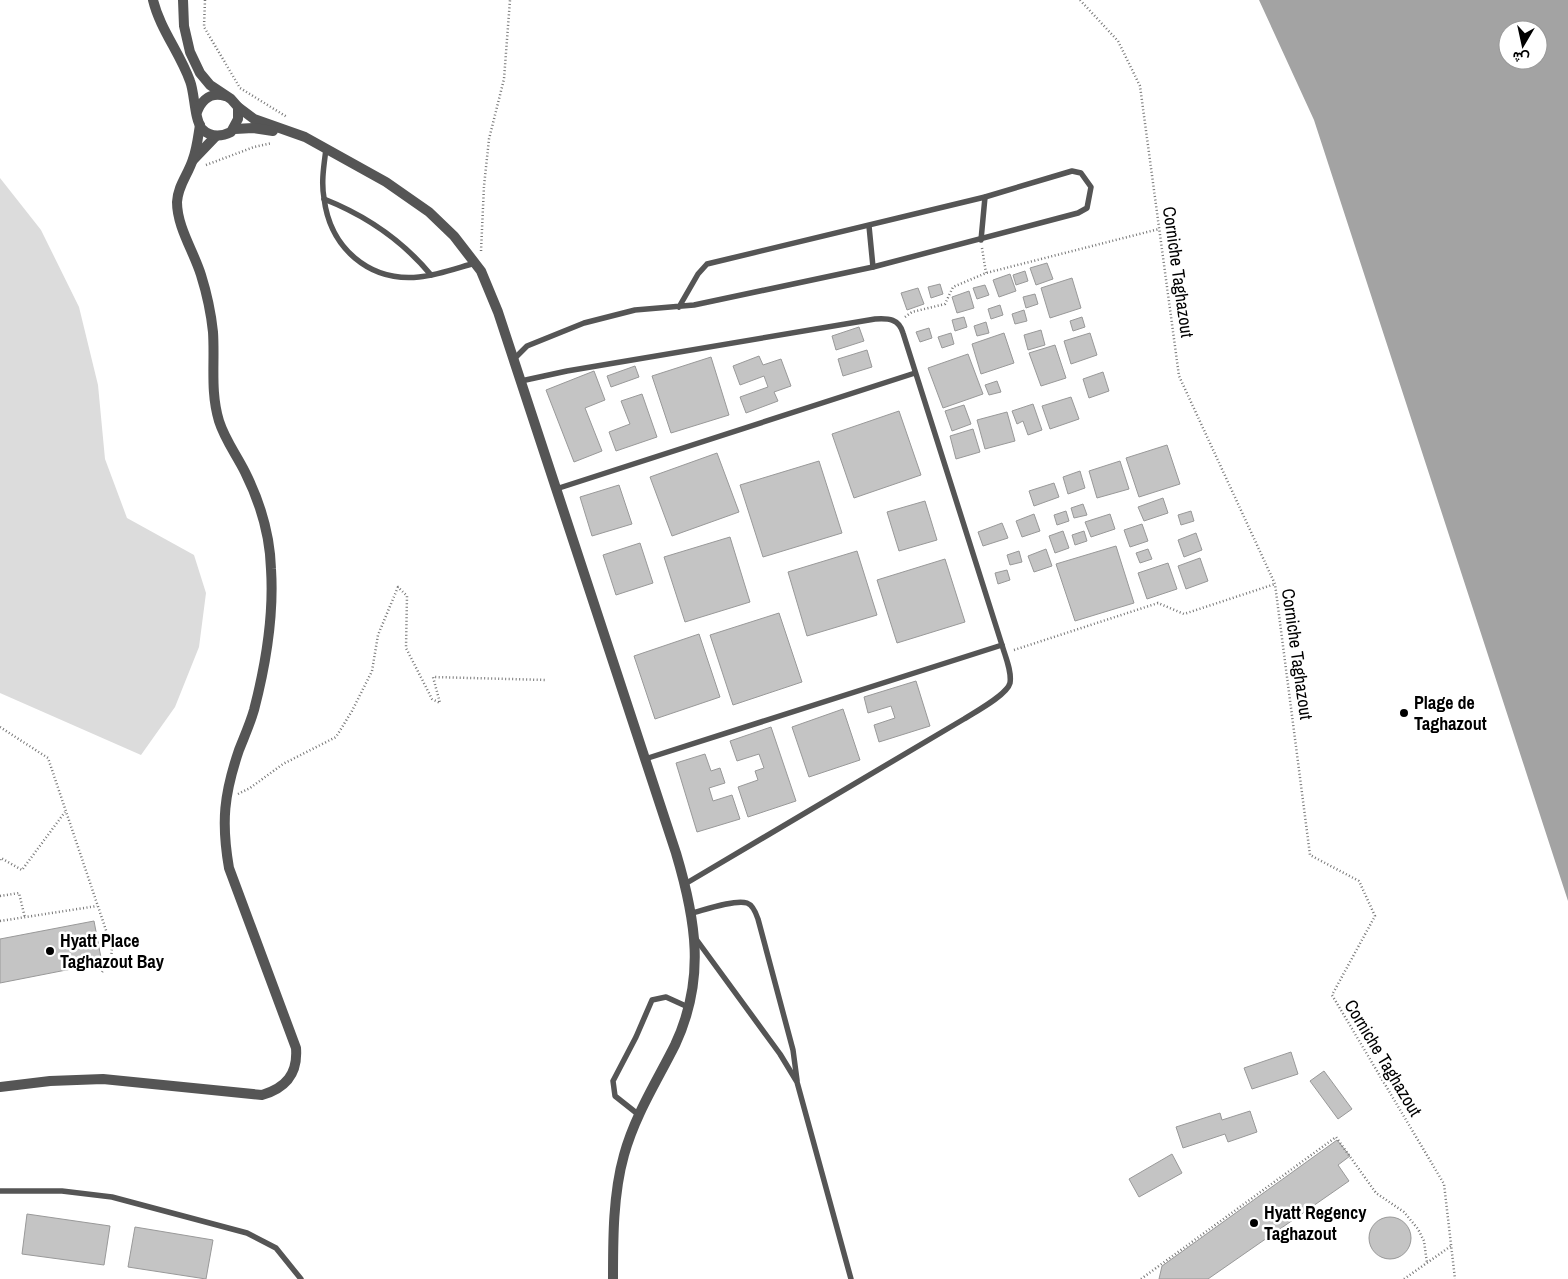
<svg xmlns="http://www.w3.org/2000/svg" width="1568" height="1279" viewBox="0 0 1568 1279" font-family="'Archivo Narrow',Vazirmatn,sans-serif">
<style>
.green{fill:#dcdcdc}
.water{fill:#a3a3a3;fill-rule:evenodd}
.building{fill:#c4c4c4;stroke:#999}
.lines{fill:none;stroke-linecap:round;stroke-linejoin:round}
.path{stroke:#777;stroke-width:2.5;stroke-dasharray:1 2.5;stroke-linecap:butt}
.service{stroke:#555;stroke-width:5.5}
.minor{stroke:#555;stroke-width:10}
.tertiary{stroke:#555;stroke-width:10}
.poi-dot{fill:#000;stroke:#fff;stroke-width:2}
.labels{text-anchor:middle;stroke-width:5;stroke-linejoin:round;paint-order:stroke}
.street-label{font-size:18px;fill:#000;stroke:#fff}
.poi-label{font-size:18px;font-weight:bold;fill:#000;stroke:#fff;text-anchor:start}
</style>
<rect width="100%" height="100%" fill="#fff"/>
<polygon class="green" points="0,178 41,230 79,307 98,385 105,459 127,518 194,555 206,593 199,647 175,707 141,755 0,693"/>
<path class="water" d="M1259 0H1568V901L1314 120ZM1508 30H1538V60H1508Z"/>
<g class="building">
<polygon points="1047,263 1053,279 1036,285 1030,268"/>
<polygon points="1025,271 1028,281 1016,285 1013,275"/>
<polygon points="1010,274 1016,291 999,297 993,280"/>
<polygon points="1072,278 1081,308 1050,318 1041,288"/>
<polygon points="940,284 943,294 931,298 928,287"/>
<polygon points="985,285 989,295 977,299 973,288"/>
<polygon points="918,288 924,304 907,310 901,293"/>
<polygon points="969,291 974,308 957,313 952,297"/>
<polygon points="1035,294 1038,304 1026,308 1023,297"/>
<polygon points="1000,305 1003,315 991,319 988,309"/>
<polygon points="1024,310 1027,321 1015,324 1012,314"/>
<polygon points="964,317 967,327 955,331 952,320"/>
<polygon points="1082,317 1085,327 1073,331 1070,321"/>
<polygon points="986,322 989,333 977,336 974,326"/>
<polygon points="859,327 864,341 836,350 832,336"/>
<polygon points="929,328 932,338 920,342 916,332"/>
<polygon points="1041,330 1045,345 1028,350 1024,335"/>
<polygon points="951,333 954,344 942,348 938,337"/>
<polygon points="1004,333 1014,363 981,374 972,344"/>
<polygon points="1090,333 1097,355 1071,364 1064,341"/>
<polygon points="1055,345 1066,378 1041,386 1029,353"/>
<polygon points="867,350 872,367 843,376 838,359"/>
<polygon points="968,354 983,394 943,408 928,368"/>
<polygon points="759,356 763,365 781,359 791,386 774,392 778,401 746,413 740,397 768,387 764,376 740,385 733,366"/>
<polygon points="711,357 729,415 671,433 652,376"/>
<polygon points="635,366 639,377 611,387 607,376"/>
<polygon points="594,371 605,400 585,408 602,451 574,462 546,390"/>
<polygon points="1103,372 1109,391 1089,398 1083,379"/>
<polygon points="997,381 1001,392 989,395 985,385"/>
<polygon points="642,394 657,437 616,451 609,432 630,424 621,401"/>
<polygon points="1071,397 1079,419 1050,429 1042,406"/>
<polygon points="1033,404 1042,430 1028,435 1023,421 1017,424 1012,411"/>
<polygon points="964,405 971,424 952,431 945,411"/>
<polygon points="899,411 921,475 854,498 832,434"/>
<polygon points="1007,412 1015,441 985,449 977,420"/>
<polygon points="973,429 980,452 956,459 950,436"/>
<polygon points="1167,445 1180,484 1139,497 1126,458"/>
<polygon points="717,453 739,512 672,536 650,477"/>
<polygon points="819,461 842,533 763,557 740,485"/>
<polygon points="1120,461 1129,489 1097,498 1089,471"/>
<polygon points="1080,471 1085,488 1068,494 1063,477"/>
<polygon points="1054,483 1059,497 1034,506 1029,491"/>
<polygon points="619,485 632,524 592,536 580,497"/>
<polygon points="1163,498 1168,513 1144,521 1138,507"/>
<polygon points="925,501 937,540 899,551 887,512"/>
<polygon points="1083,504 1087,515 1074,518 1071,508"/>
<polygon points="1066,511 1069,521 1057,525 1054,515"/>
<polygon points="1191,511 1194,521 1181,525 1178,515"/>
<polygon points="1034,514 1040,531 1022,537 1016,521"/>
<polygon points="1110,514 1115,529 1091,537 1085,522"/>
<polygon points="1002,523 1008,538 983,546 978,532"/>
<polygon points="1142,524 1148,541 1130,547 1124,530"/>
<polygon points="1063,531 1069,548 1055,553 1049,536"/>
<polygon points="1084,531 1087,541 1075,545 1072,535"/>
<polygon points="1196,533 1202,550 1184,557 1178,540"/>
<polygon points="730,537 750,602 685,622 664,557"/>
<polygon points="640,543 653,583 616,595 603,555"/>
<polygon points="1116,546 1134,603 1075,621 1056,564"/>
<polygon points="1046,549 1052,566 1034,572 1028,556"/>
<polygon points="1148,549 1152,559 1140,563 1136,553"/>
<polygon points="857,551 877,615 807,636 788,572"/>
<polygon points="1019,551 1022,562 1010,565 1007,555"/>
<polygon points="1200,558 1208,581 1186,589 1178,566"/>
<polygon points="945,559 965,622 897,643 877,580"/>
<polygon points="1168,563 1177,589 1147,599 1138,573"/>
<polygon points="1007,570 1010,580 998,584 995,573"/>
<polygon points="779,613 802,682 733,705 710,635"/>
<polygon points="699,634 720,697 655,719 634,656"/>
<polygon points="916,681 930,726 879,742 874,725 895,718 891,706 868,713 864,697"/>
<polygon points="843,709 860,760 809,777 792,727"/>
<polygon points="771,727 796,801 748,817 738,787 758,780 755,771 764,768 759,754 737,761 730,741"/>
<polygon points="705,754 711,771 720,768 725,783 709,788 713,801 732,795 740,819 697,832 676,763"/>
<polygon points="94,921 102,963 0,983 0,939"/>
<polygon points="1291,1052 1298,1074 1252,1089 1244,1068"/>
<polygon points="1324,1071 1352,1109 1338,1119 1310,1081"/>
<polygon points="1250,1111 1257,1132 1228,1142 1225,1134 1183,1148 1176,1127 1220,1113 1222,1120"/>
<polygon points="1337,1140 1350,1156 1338,1165 1349,1181 1208,1279 1159,1279 1162,1266"/>
<polygon points="1172,1154 1182,1173 1139,1197 1129,1179"/>
<polygon points="27,1214 110,1226 104,1265 22,1254"/>
<circle cx="1390" cy="1238" r="21"/>
<polygon points="135,1227 213,1240 206,1279 128,1267"/>
</g>
<g class="lines">
<g class="path">
<polyline points="205,0 204,27 240,88 287,117"/>
<polyline points="1080,0 1118,41 1140,86 1179,376 1275,584 1310,855 1359,881 1375,916 1332,995 1444,1184 1455,1279"/>
<polyline points="206,165 254,147 272,143"/>
<polyline points="982,248 986,273"/>
<polyline points="481,251 484,186 489,139 504,79 510,0"/>
<polyline points="905,317 912,312 945,304 953,287 986,273 1159,229"/>
<polyline points="1014,650 1158,603 1184,614 1275,584"/>
<polyline points="0,727 48,758 112,948 111,959 102,972"/>
<polyline points="238,794 250,788 283,764 336,737 352,711 372,671 378,635 398,587 407,596 406,648 432,699 440,703 433,677 547,680"/>
<polyline points="0,860 1,858 22,870 65,812"/>
<polyline points="0,896 19,893 25,918"/>
<polyline points="0,921 97,906"/>
<polyline points="1141,1279 1336,1137 1376,1193 1404,1212 1418,1229 1424,1241 1427,1263"/>
<polyline points="1404,1279 1451,1246"/>
</g>
<g class="service">
<path d="M326 149C324 165 321 182 324 198 330 248 369 282 419 277 438 275 457 268 475 263"/>
<path d="M324 199C367 216 402 240 431 275"/>
<polyline points="869,226 873,267"/>
<polyline points="981,240 985,197"/>
<polyline points="514,359 527,346 584,323 635,310 694,305 873,267 1078,213 1087,208 1091,187 1081,173 1072,171 985,197 707,264 698,274 679,307"/>
<path d="M521 381 567 371 875 319C889 318 899 319 903 333L1002 645C1005 656 1012 671 1010 683 1007 695 975 712 964 719L685 884"/>
<polyline points="556,489 915,373"/>
<polyline points="645,759 1002,645"/>
<path d="M692 913C704 910 735 899 747 903 753 905 756 913 758 919L793 1050 797 1080"/>
<polyline points="696,939 780,1054 797,1082 851,1279"/>
<polyline points="639,1115 615,1096 613,1081 636,1037 652,1000 666,997 688,1007"/>
<polyline points="0,1191 62,1191 112,1197 247,1233 276,1248 301,1279"/>
</g>
<g class="minor">
<polyline points="193,160 216,136"/>
<path d="M0 1087 50 1081 103 1079 262 1095C286 1088 298 1074 296 1048L229 868C221 822 224 794 239 750 244 737 250 724 254 710 266 664 274 616 271 569 270 535 260 502 245 472 236 454 225 440 219 421 210 391 215 363 213 332 211 313 207 294 201 275 194 252 177 227 177 202 178 185 188 175 193 159 197 148 198 137 200 125"/>
</g>
<g class="tertiary">
<path d="M153 0C160 29 180 53 190 81 195 94 194 119 202 129 210 137 221 137 231 132L238 119V107"/>
<path d="M183 0 184 26 190 52 200 73 210 85 231 99 238 107 254 119 305 137 386 182 429 212 454 236 481 271 498 312 676 853C696 920 706 979 675 1045 657 1081 635 1115 624 1155 613 1194 613 1239 613 1279"/>
<path d="M197 112C202 99 212 92 225 96"/>
<polyline points="235,129 253,128 273,131"/>
</g>
</g>
<g class="poi-dot">
<circle cx="1404" cy="713" r="5"/>
<circle cx="50" cy="951" r="5"/>
<circle cx="1254" cy="1223" r="5"/>
</g>
<g class="labels">
<g class="street-label">
<text transform="translate(1178 272) rotate(82)" y="6">Corniche Taghazout</text>
<text transform="translate(1297 654) rotate(82)" y="6">Corniche Taghazout</text>
<text transform="translate(1383 1058) rotate(59)" y="6">Corniche Taghazout</text>
</g>
<g class="poi-label">
<text x="1414" y="709">Plage de<tspan x="1414" dy="21">Taghazout</tspan></text>
<text x="60" y="947">Hyatt Place<tspan x="60" dy="21">Taghazout Bay</tspan></text>
<text x="1264" y="1219">Hyatt Regency<tspan x="1264" dy="21">Taghazout</tspan></text>
</g>
</g>
<g transform="translate(1523 45) rotate(189)"><circle r="24" fill="#ffffff" stroke="#999999"/>
<path d="M0-4L9 19L0 12L-9 19Z" fill="#000000"/>
<text y="-8" font-size="14" font-weight="bold" text-anchor="middle" fill="#000000">ش</text>
</g>
</svg>
